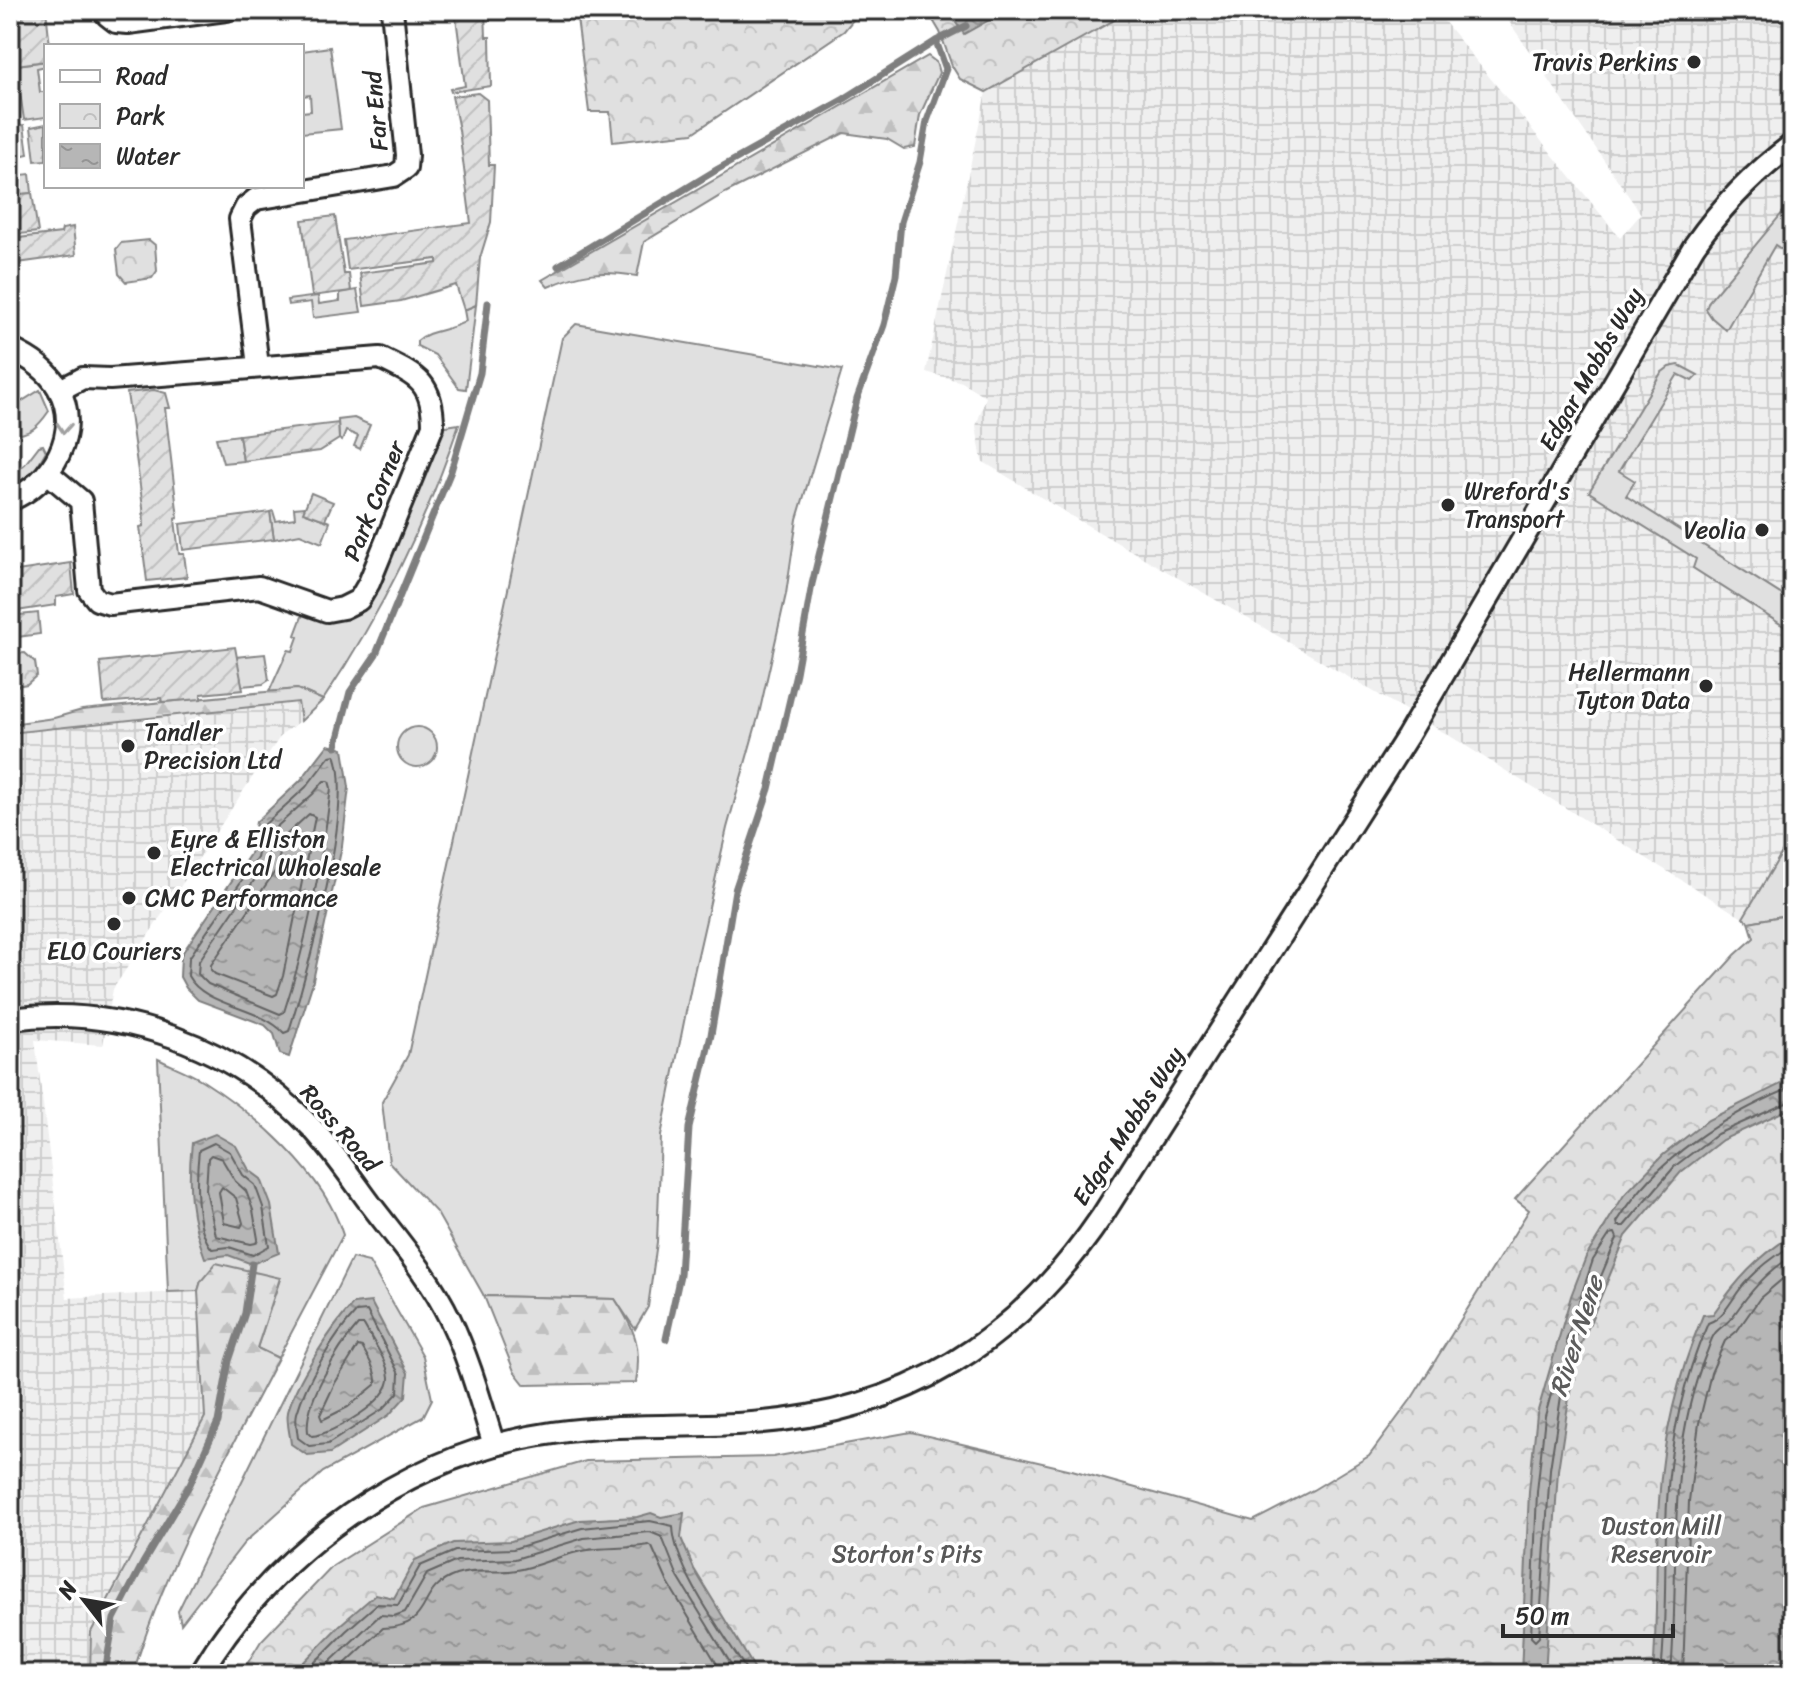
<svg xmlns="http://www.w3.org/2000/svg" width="1803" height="1684" viewBox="0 0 1803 1684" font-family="Sriracha,sans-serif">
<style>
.industrial{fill:url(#industrial-grid)}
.grass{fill:#e0e0e0;stroke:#868686;stroke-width:2}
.forest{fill:url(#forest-firs);stroke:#868686;stroke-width:2}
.park{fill:url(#park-crowns);stroke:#868686;stroke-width:2}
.garden{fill:url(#garden-furrows);stroke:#868686;stroke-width:2}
.water{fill:url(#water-ripples);stroke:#7e7e7e;stroke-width:2}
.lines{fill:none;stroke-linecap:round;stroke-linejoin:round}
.shore{stroke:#636363;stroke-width:2}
.stream{stroke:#7e7e7e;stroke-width:7}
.street-casing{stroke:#2b2b2b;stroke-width:26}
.street{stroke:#fff;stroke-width:20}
.oneway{stroke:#a0a0a0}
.poi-dot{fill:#2b2b2b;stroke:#fff;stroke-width:3}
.labels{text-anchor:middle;stroke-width:7;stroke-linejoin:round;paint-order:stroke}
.poi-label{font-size:24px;fill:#2b2b2b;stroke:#fff;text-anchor:start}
.street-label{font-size:24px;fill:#2b2b2b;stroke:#fff}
.park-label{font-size:24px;fill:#585858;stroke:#fff}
.water-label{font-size:26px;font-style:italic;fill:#5c5c5c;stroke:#fff}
</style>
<defs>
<pattern id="industrial-grid" width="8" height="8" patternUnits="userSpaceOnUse" patternTransform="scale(2)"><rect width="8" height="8" fill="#efefef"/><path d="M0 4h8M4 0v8" fill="none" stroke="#cdcdcd"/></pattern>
<pattern id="forest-firs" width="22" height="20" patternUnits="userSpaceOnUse" patternTransform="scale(2)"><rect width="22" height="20" fill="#e0e0e0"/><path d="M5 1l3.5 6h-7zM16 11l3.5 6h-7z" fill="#c0c0c0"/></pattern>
<pattern id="park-crowns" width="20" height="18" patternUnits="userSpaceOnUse" patternTransform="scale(2)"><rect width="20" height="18" fill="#e0e0e0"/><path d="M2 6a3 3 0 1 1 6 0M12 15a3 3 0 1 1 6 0" fill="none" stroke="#c0c0c0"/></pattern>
<pattern id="garden-furrows" width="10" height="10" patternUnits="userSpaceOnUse" patternTransform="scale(2)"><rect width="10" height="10" fill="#e0e0e0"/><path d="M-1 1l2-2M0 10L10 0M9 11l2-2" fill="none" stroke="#c0c0c0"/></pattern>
<pattern id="water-ripples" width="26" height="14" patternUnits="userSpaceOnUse" patternTransform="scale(2)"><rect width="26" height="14" fill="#b6b6b6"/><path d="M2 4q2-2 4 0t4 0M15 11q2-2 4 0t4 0" fill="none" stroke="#949494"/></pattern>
</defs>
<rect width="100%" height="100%" fill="#fff"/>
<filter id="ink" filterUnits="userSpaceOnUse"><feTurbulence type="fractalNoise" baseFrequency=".0125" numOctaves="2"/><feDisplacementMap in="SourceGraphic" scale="16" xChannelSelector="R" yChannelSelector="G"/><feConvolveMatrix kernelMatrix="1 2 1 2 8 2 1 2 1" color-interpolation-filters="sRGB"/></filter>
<g filter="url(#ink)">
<g class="industrial">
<polygon points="1132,10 1435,10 1620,238 1641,214 1501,10 1793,10 1793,914 1749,922 1450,736 1073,517 982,461 976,426 986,397 962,382 926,372 986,92"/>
<polygon points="298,702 301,721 283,733 261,764 113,989 103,1045 35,1040 67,1298 198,1291 205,1417 91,1632 90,1674 10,1674 10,733"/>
</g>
<g class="grass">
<polygon points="330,47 341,129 302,133 302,112 311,111 310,95 302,96 302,51"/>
<polygon points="46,61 46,66 37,68 40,92 46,92 46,117 24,120 16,65"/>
<polygon points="24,125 28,154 19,156 22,175 30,174 32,193 10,195 10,126"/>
<polygon points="1793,200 1793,257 1775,245 1726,330 1712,318 1706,309 1709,301"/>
<polygon points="357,290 361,312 313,318 311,302 288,305 287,300 318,296 319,304 340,301 340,293"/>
<path d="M476 305 466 389 459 388 435 355 417 346V341C430 329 451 331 466 321L464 310Z"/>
<polygon points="576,324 842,370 797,519 786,594 759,714 727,828 693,977 661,1136 657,1242 648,1307 635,1329 615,1299 484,1296 437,1213 389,1162 382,1102 408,1055 562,338"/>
<polygon points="1679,365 1698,375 1692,381 1678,374 1619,471 1635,481 1626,496 1793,602 1793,632 1693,568 1696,559 1589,492 1661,373 1669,367"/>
<path d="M40 390 49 411C38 427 30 435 10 435V399L19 403Z"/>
<polygon points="354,418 370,425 360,449 354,446 358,436 346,431 342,441 339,439 338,420"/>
<path d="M459 424C424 527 383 610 323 700L297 689 269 692 288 650 293 651 298 637 295 635 303 614 319 618 353 614 440 427Z"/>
<polygon points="239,435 243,461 223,463 216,438"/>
<polygon points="43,445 46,451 35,470 10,489 10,476 25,464 39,446"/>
<polygon points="305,507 304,512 330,522 322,543 300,534 274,539 270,512 273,511 276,521 295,518 294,508"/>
<polygon points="265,654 269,680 263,684 242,686 236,657"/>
<circle cx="417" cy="747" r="20"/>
<polygon points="1793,834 1793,914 1749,922 1743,918"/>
<path d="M158 1059C172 1066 189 1072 203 1081 255 1114 325 1174 343 1235L278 1358 257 1348 280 1279 201 1281 198 1291 168 1292Z"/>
<polygon points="352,1258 369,1262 423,1356 432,1399 423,1417 323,1472 244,1543 181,1624 178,1611"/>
</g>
<g class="forest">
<path d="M928 56 936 62 939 73 920 115 915 147 904 149 887 139 844 133 725 193 644 242 637 276C601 270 582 272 548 287L542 280Z"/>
<polygon points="297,689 323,700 301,721 298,702 10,733 10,724 54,718 82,710"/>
<path d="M216 1263 280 1278 257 1348 278 1358C225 1461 166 1563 133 1674H90L91 1632 205 1417 198 1291 201 1281Z"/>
<path d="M484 1296 615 1299C635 1330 642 1346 636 1383L525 1385 514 1371Z"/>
</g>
<g class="park">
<polygon points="576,10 861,10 844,31 693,133 613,142 610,112 589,112"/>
<polygon points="927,10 1132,10 986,92 960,79 952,66 940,32"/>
<polygon points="46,124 46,160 35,161 31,127"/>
<polygon points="149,240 155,245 157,271 152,278 126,282 119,274 116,249 121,243"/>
<polygon points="25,653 35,662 37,675 27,684 10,687 10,654"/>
<polygon points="1793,914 1793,1674 241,1674 261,1641 333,1566 424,1508 586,1461 773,1457 911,1432 1072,1470 1253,1521 1313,1490 1369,1456 1412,1398 1529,1210 1515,1199 1735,955 1754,938 1749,922"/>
</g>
<g class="garden">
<polygon points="10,10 46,10 50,46 46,46 46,61 16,65"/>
<polygon points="455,10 485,10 486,37 490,37 491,86 451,92 450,89 465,86"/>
<polygon points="478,93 487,100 489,165 494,165 491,222 480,258 476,305 464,310 456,285 401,301 364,306 360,273 437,263 437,259 348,270 344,240 471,223 459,130 452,96"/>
<polygon points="32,193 38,232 10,235 10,195"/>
<polygon points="335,216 344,274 349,274 351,291 312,296 302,220"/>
<polygon points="73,227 76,255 10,264 10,239 61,233 62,229"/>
<polygon points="154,390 166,393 170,408 165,408 178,518 175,519 179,554 184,554 187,577 147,581 140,527 144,526 143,507 127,393"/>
<polygon points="338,423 339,439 320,451 243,461 239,435"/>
<polygon points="311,493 333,502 325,520 303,512"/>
<polygon points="270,512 274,539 183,550 180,524"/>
<polygon points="71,563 74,594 56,597 56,605 10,612 10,572"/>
<polygon points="38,613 40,634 10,638 10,616"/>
<polygon points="235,647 243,690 201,694 201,699 162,702 161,698 104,703 100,662"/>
</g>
<g class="water">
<polygon points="973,10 1007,10 964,34 954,20"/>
<polygon points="328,745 343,749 349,787 342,846 312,985 289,1057 280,1054 274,1034 265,1025 198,1000 186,988 180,977 181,955 250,854 256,822 300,781"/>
<polygon points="1793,1078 1793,1107 1722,1140 1681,1172 1626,1236 1575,1359 1558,1470 1545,1674 1521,1674 1529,1491 1537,1414 1571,1296 1586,1257 1624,1195 1663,1155 1708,1120"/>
<path d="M215 1134 236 1146 249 1170 261 1179 271 1205 279 1253 252 1264 228 1255 205 1258C190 1217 187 1186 192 1143Z"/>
<path d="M1793 1235V1674H1653C1658 1616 1655 1558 1659 1501 1663 1435 1678 1375 1703 1315L1713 1314C1736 1281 1758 1256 1793 1235Z"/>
<path d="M371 1302 408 1373 406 1396 389 1415 330 1453 307 1455 291 1444C290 1434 286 1421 288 1412 295 1382 332 1327 353 1304Z"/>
<polygon points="651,1513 661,1517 684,1513 681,1538 694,1569 758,1674 292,1674 340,1625 376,1594 394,1598 415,1560 453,1543 511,1541 580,1520 637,1517"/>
</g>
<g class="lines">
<g class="shore">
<path d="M335 755C355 804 306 976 289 1031L284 1033C259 1006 205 1007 188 976L189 958 257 858 264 825 306 787 330 756Z"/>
<path d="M324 781H329L331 788C322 863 308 939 284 1012L280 1014 208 984 198 974 199 961 266 863 273 830 313 794Z"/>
<polygon points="309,814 315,817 283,976 277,994 273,996 215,974 211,970 211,965 276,870 284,837"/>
<path d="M1793 1087C1724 1116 1658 1156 1617 1222L1618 1226H1624L1675 1166 1717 1134 1793 1100"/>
<path d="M214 1143 230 1152 243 1175 255 1185 263 1207 269 1246 253 1255 229 1247 212 1249C194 1228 196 1176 199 1150Z"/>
<polygon points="211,1155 222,1159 235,1181 246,1191 253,1210 258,1239 256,1243 251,1244 216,1236 206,1190 208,1158"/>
<polygon points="222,1187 236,1198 243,1223 241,1227 224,1223 219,1192"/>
<polygon points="1615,1233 1617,1238 1573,1343 1568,1346 1566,1341 1593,1260 1610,1234"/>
<path d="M367 1311 399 1374 398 1393 383 1409 328 1444 309 1446 298 1438C297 1430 295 1420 297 1413 306 1381 334 1336 356 1312Z"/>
<path d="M358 1325H364C372 1340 387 1360 389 1377 392 1400 331 1435 312 1436L308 1432C304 1402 338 1348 358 1325Z"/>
<path d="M358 1346 362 1347C368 1357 377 1372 376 1384L348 1407 322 1420 320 1415 335 1383Z"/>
<polygon points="1562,1366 1565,1370 1550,1469 1539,1637 1535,1641 1531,1637 1537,1492 1545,1416 1558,1369"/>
<path d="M303 1674 346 1631 377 1604 398 1605 420 1566 455 1551 513 1549 582 1528 650 1521 673 1526C674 1569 725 1636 749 1674"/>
<polyline points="317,1674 380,1615 394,1616 405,1612 427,1574 457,1561 515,1559 584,1538 650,1532 662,1537 678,1577 737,1674"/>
<path d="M334 1674 383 1628C437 1626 413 1590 456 1575 475 1568 498 1574 517 1570 541 1566 563 1553 588 1550 608 1547 629 1549 649 1545L652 1547 668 1583 723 1674"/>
<path d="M1661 1674C1667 1617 1664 1559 1667 1502 1670 1441 1683 1380 1708 1323 1727 1317 1733 1294 1747 1281 1761 1266 1776 1255 1793 1245"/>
<path d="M1671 1674C1680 1568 1665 1455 1706 1354 1709 1348 1711 1337 1716 1332 1722 1326 1728 1323 1733 1316 1750 1292 1767 1271 1793 1256"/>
<polyline points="1683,1674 1689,1501 1699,1423 1711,1373 1725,1341 1737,1331 1760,1298 1793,1270"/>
</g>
<g class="stream">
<polyline points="558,266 718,169 844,99 936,41 966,26"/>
<polyline points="336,746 350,692 376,654 451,471 480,373 488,303"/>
<polyline points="666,1339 680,1275 689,1128 711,1035 735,890 769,789 796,673 812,584 857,399 884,325 896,275 901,222 920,162 927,121 946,69 936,41"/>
<polyline points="106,1666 114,1619 143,1563 190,1484 218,1422 229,1361 245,1313 252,1264"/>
</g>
<g class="street-casing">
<g id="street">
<polyline points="106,10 107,15 116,22 128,23 226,10"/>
<path d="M10 349C28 357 48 370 58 388 83 431 52 484 10 500"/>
<polyline points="258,366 240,219 246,207 256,199 394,176 406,168 407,155 392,10"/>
<path d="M49 474 81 501 89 590 97 600 110 604 259 587 327 611 343 608 359 600 369 583 433 426C433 382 417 376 380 358L110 379 83 378 60 390"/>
<path d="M10 1019C121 1004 235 1046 312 1128 335 1153 354 1182 375 1210 402 1245 431 1279 450 1319 469 1359 481 1403 494 1445"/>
<path d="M200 1674C274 1550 408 1453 553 1433 619 1423 686 1428 752 1423 906 1412 1016 1343 1102 1216L1407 737 1694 246C1721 207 1755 172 1793 144"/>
</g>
</g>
<use href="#street" class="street"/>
</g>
<defs><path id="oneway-chevron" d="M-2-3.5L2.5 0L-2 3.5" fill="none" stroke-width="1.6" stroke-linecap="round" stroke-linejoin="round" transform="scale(2)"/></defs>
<use class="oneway" href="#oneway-chevron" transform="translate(64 428) rotate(94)"/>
</g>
<g class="poi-dot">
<circle cx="1694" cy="62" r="8"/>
<circle cx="1448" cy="505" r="8"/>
<circle cx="1762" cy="530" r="8"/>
<circle cx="1706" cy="686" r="8"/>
<circle cx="128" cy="746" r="8"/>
<circle cx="154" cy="853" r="8"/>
<circle cx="129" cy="898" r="8"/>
<circle cx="114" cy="924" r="8"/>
</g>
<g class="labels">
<g class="poi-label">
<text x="1678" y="70" text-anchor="end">Travis Perkins</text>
<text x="1464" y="499">Wreford's<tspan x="1464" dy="28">Transport</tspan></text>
<text x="1746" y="538" text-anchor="end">Veolia</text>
<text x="1690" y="680" text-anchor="end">Hellermann<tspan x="1690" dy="28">Tyton Data</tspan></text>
<text x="144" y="740">Tandler<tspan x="144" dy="28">Precision Ltd</tspan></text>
<text x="170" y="847">Eyre &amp; Elliston<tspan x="170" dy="28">Electrical Wholesale</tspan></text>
<text x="145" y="906">CMC Performance</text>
<text x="114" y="959" text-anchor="middle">ELO Couriers</text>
</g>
<g class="street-label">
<text transform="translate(376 111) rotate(-95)" y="8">Far End</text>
<text transform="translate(1591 369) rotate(-60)" y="8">Edgar Mobbs Way</text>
<text transform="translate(374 501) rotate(-68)" y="8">Park Corner</text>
<text transform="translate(1128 1126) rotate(-57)" y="8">Edgar Mobbs Way</text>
<text transform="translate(340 1128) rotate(49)" y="8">Ross Road</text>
</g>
<g class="park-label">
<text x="1661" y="1534">Duston Mill<tspan x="1661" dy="28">Reservoir</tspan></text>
<text x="907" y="1562">Storton's Pits</text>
</g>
<g class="water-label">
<text transform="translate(1576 1336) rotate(-72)" y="9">River Nene</text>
</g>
</g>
<rect width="1803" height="1684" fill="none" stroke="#fff" stroke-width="40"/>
<rect x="20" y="20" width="1763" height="1644" fill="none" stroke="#2b2b2b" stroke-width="3" filter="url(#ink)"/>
<rect x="44" y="44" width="260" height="144" fill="#ffffff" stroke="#aaaaaa" stroke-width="2"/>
<rect x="60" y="70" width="40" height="12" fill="#ffffff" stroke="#aaaaaa" stroke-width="2"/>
<text x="116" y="84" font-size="24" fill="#2b2b2b">Road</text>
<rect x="60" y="104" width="40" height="24" fill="url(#park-crowns)" stroke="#aaaaaa" stroke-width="2"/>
<text x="116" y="124" font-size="24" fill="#2b2b2b">Park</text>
<rect x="60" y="144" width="40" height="24" fill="url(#water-ripples)" stroke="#aaaaaa" stroke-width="2"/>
<text x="116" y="164" font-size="24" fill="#2b2b2b">Water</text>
<g transform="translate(84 1600) rotate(301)" stroke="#ffffff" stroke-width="6" paint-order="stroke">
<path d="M0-6L14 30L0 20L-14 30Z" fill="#2b2b2b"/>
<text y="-12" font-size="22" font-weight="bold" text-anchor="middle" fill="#2b2b2b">N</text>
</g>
<path d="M1503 1624v12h170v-12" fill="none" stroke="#2b2b2b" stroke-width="4"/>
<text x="1515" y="1624" font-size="24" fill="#2b2b2b" stroke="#ffffff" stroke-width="6" paint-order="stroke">50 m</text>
</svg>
